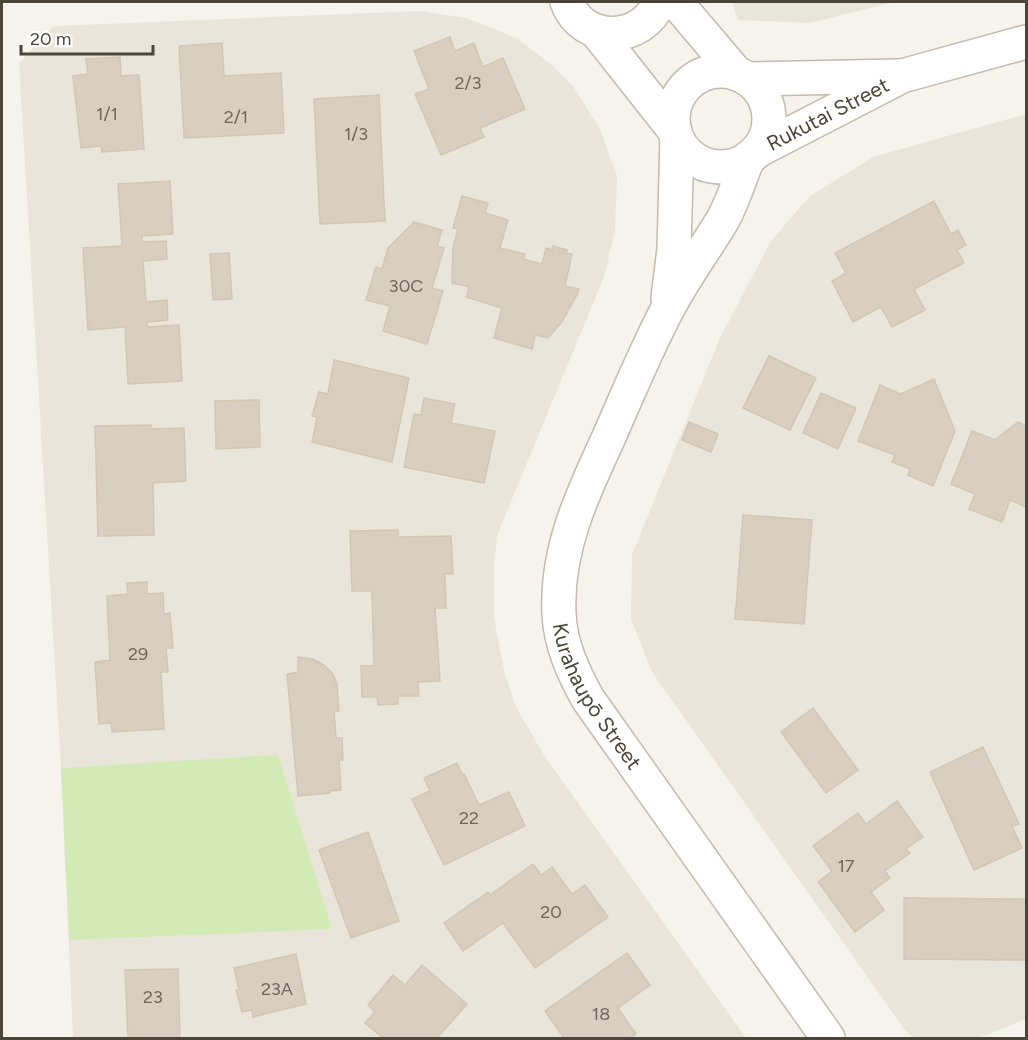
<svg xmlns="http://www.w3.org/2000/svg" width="1028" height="1040" viewBox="0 0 1028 1040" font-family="Figtree,sans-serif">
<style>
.residential{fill:#eae5da}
.green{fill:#d2eab5}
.building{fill:#d8cfc1;stroke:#d3c7b4;stroke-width:1.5}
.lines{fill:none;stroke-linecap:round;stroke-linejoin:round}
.minor-casing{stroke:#c2bbae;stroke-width:36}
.minor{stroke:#fff;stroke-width:33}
.labels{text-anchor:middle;stroke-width:4.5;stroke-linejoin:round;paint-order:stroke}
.number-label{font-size:18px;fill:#6e675b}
.street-label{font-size:21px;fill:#4b4439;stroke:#fff}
</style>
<rect width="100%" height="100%" fill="#f6f3ec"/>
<g class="residential">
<polygon points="732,2 894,2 810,23 738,20"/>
<polygon points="419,11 467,18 518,39 552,65 574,88 600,129 617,176 615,231 604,277 498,533 494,563 494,618 504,670 516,707 545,757 746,1038 73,1038 61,768 19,63 54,26"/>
<polygon points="1026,114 1026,1019 978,1038 914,1038 905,1030 652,672 631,619 632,555 719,340 771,241 810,196 873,157"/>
</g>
<polygon class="green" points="278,755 332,929 69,940 61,768"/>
<g class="building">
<polygon points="450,37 455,51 474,43 483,67 503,58 525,109 480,128 484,137 441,155 415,94 429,89 414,51"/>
<polygon points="222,43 224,76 281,73 284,133 184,138 179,46"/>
<polygon points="120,57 121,76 139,75 144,149 102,152 101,146 81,148 73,76 88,74 86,59"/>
<polygon points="379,95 385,221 320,224 314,99"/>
<polygon points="170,181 173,234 142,236 142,242 166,241 167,259 143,261 146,302 167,300 168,320 147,322 147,327 179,325 182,381 128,384 125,327 88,330 83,248 122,246 118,184"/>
<polygon points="462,196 488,203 485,213 508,220 500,248 525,254 523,259 542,264 546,248 552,250 553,246 567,250 566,253 572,254 565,286 579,289 577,295 561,323 548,338 535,335 532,349 494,338 502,308 466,297 469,287 452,283 453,248 458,229 453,228"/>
<polygon points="934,201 951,234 958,230 966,245 957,250 964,263 914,289 925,310 892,327 881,307 853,322 832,281 846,273 835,253"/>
<polygon points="414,222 442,230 437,246 444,248 432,288 443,291 427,344 383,331 390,306 366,300 376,267 382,269 388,248"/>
<polygon points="229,253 232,299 213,300 210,254"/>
<polygon points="769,356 816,378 790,430 743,408"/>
<polygon points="334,360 409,378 392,462 312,442 317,417 312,416 319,392 328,394"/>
<polygon points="934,379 955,431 933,486 908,475 910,469 892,462 895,455 858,441 880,385 901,394"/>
<polygon points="821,393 856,408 838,449 803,433"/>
<polygon points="424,398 455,404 451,423 495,431 484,483 404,467 414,414 421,415"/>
<polygon points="259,400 260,447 216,449 215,401"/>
<polygon points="689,422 718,434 711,452 682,440"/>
<polygon points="1018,422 1026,426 1026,507 1010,500 1002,522 969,509 975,494 951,484 972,431 995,440"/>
<polygon points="151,425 151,429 184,428 186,481 153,483 154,535 98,536 95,426"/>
<polygon points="743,515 812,520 804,624 735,619"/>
<polygon points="398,530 398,537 451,536 453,574 445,574 446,608 435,608 440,681 418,682 419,696 398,696 398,704 378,705 377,697 362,697 361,666 374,666 372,591 352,591 350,531"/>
<polygon points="147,582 147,594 163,593 164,614 170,613 173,648 166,648 168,672 161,672 164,729 112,732 111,723 99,724 95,662 110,660 107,596 128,594 127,583"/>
<polygon points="298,657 313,659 324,665 333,674 337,685 339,711 334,712 336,738 342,738 343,760 339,760 341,790 330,791 330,793 298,796 287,674 298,672"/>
<polygon points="813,708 858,770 826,793 781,732"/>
<polygon points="983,747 1019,824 1012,826 1022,848 974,870 930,772"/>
<polygon points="457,763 462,774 464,774 479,805 509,792 525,826 444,865 412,799 430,791 424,778"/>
<polygon points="897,801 923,837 906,849 910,853 885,871 890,878 871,892 884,910 855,932 818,882 832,871 813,846 858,813 866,824"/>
<polygon points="368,832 399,921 351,938 319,850"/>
<polygon points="533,864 541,875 552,867 572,894 585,885 608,917 535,968 503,923 463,951 444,923 488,892 490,895"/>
<polygon points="904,898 1026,899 1026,960 904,959"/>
<polygon points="627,953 650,985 618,1008 636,1034 629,1038 564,1038 545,1011"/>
<polygon points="296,954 306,1004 253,1017 252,1010 242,1012 236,990 239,990 234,968"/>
<polygon points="422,965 467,1004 437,1038 383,1038 365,1023 375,1012 368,1005 393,975 405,985"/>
<polygon points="178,969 180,1038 128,1038 125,970"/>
</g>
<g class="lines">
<g class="minor-casing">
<g id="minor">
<path d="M567 2C583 45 643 43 659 2"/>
<polyline points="676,2 737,74"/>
<polyline points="596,31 675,131"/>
<circle cx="721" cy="119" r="48"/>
<polyline points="747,79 898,76"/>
<path id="s1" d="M755 152 902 76 1026 42"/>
<path id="s2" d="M748 158C740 178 733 202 722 221 704 251 683 279 667 310 645 352 627 396 608 439 582 495 556 550 559 613 560 644 573 672 588 699L828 1038"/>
<polyline points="668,298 674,249 677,139"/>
</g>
</g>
<use href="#minor" class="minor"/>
</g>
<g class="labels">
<g class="number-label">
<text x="468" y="89">2/3</text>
<text x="107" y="120">1/1</text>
<text x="236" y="123">2/1</text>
<text x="356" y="140">1/3</text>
<text x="406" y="292">30C</text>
<text x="138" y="660">29</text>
<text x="469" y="824">22</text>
<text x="846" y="872">17</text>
<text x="551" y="918">20</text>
<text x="277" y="995">23A</text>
<text x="153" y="1003">23</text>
<text x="601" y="1020">18</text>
</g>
<g class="street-label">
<text dy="7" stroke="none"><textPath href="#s1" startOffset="82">Rukutai Street</textPath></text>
<text dy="7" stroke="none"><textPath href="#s2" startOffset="590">Kurahaupō Street</textPath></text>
</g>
</g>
<rect width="1028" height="1040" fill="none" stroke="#4b4439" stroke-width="6"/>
<path d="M21 45v9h132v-9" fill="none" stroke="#4b4439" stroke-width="3"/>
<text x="30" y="45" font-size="18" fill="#4b4439" stroke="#ffffff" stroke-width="4.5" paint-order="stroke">20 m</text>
</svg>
